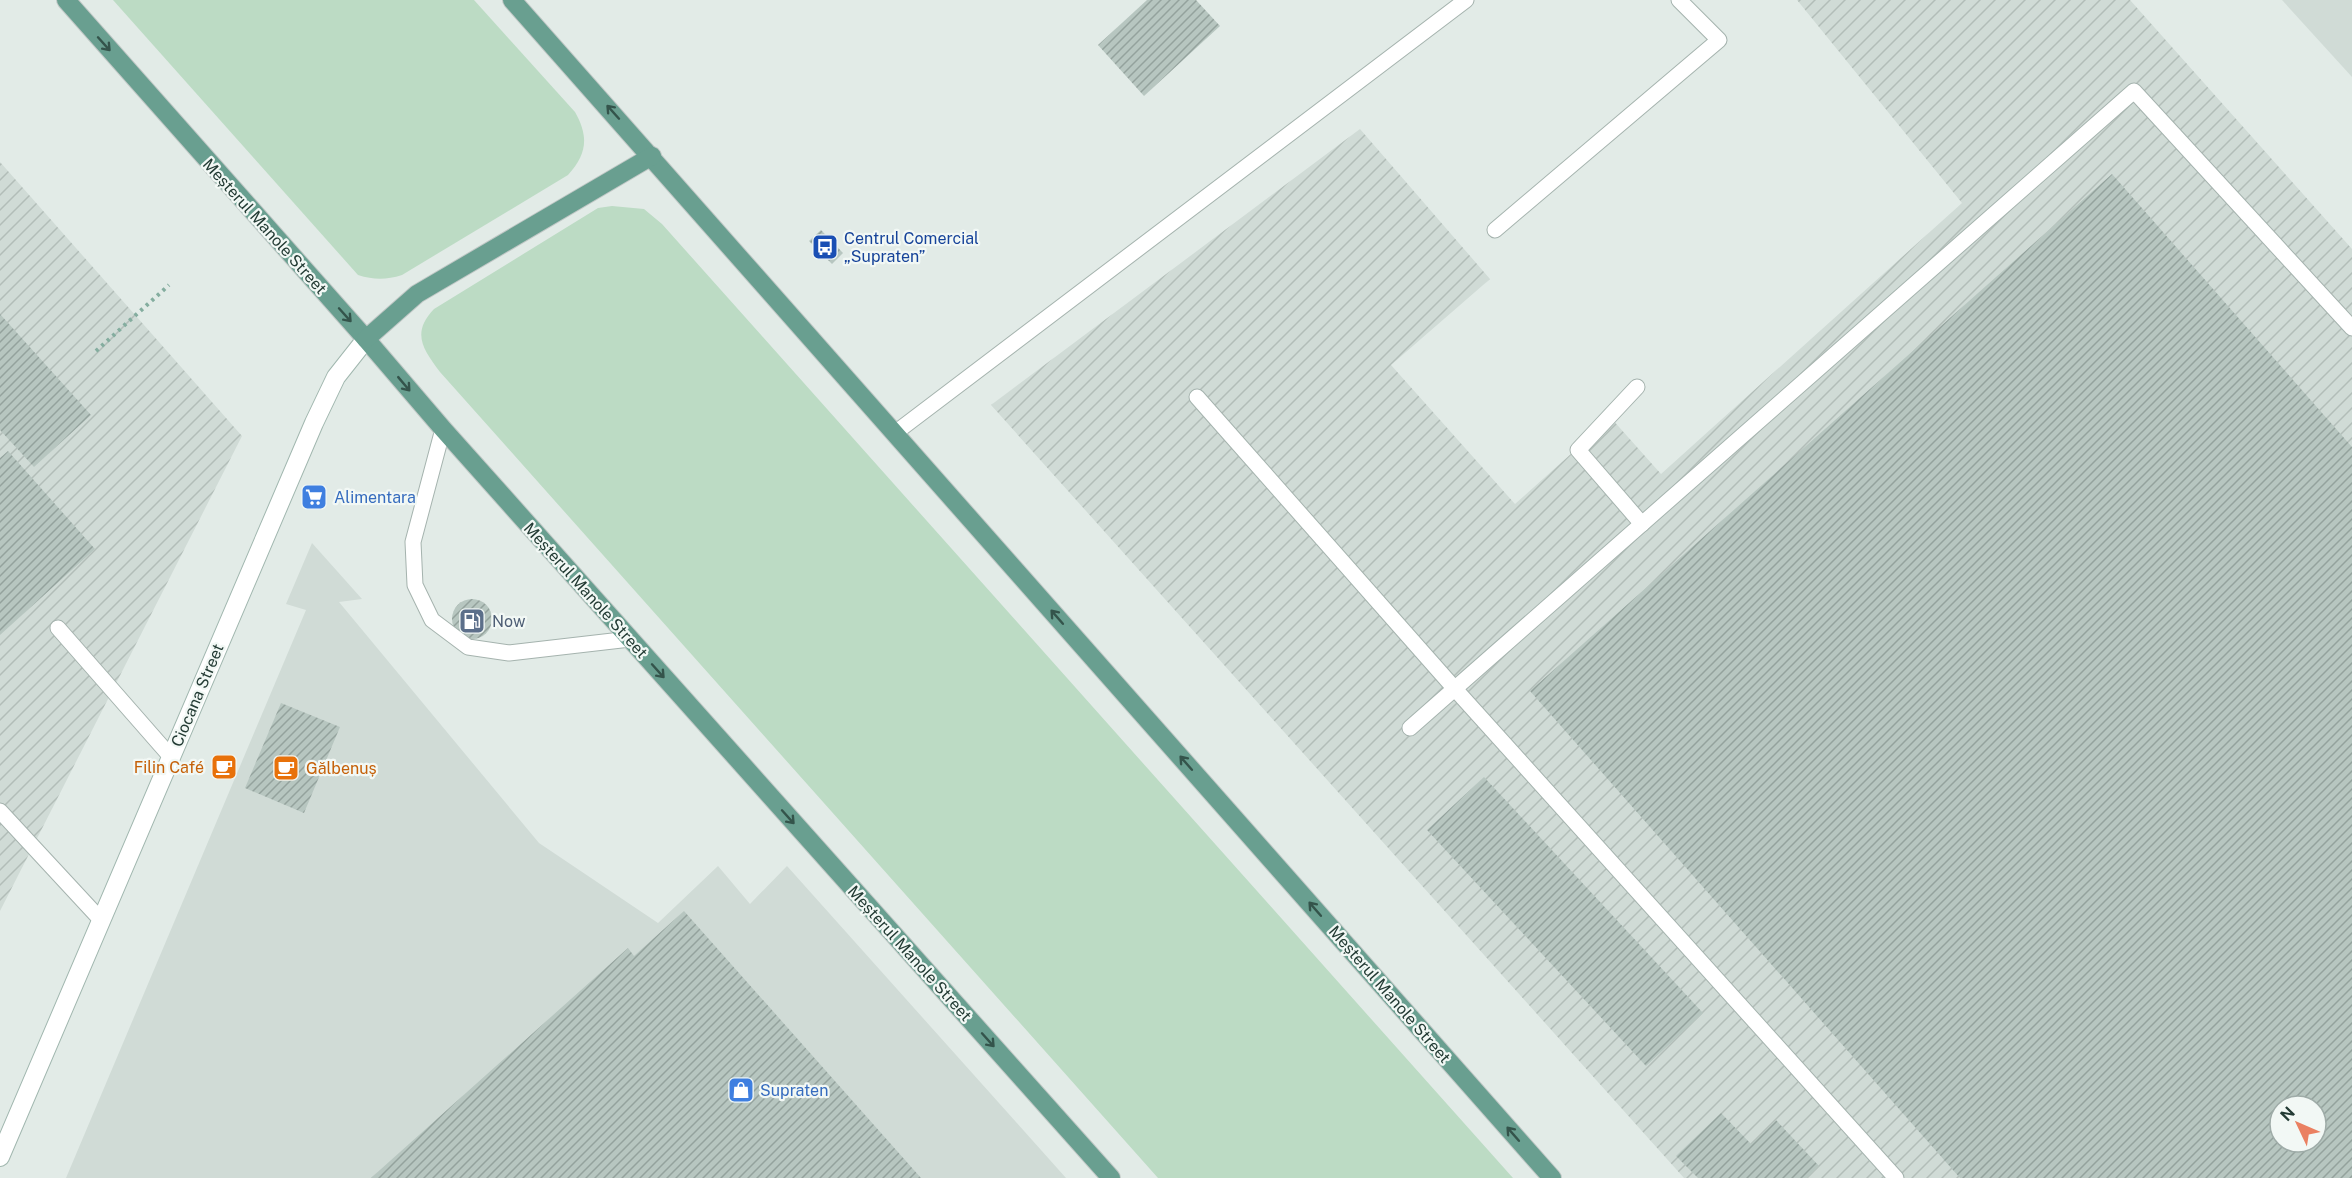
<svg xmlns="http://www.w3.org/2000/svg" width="2352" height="1178" viewBox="0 0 2352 1178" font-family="'Public Sans',sans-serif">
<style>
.built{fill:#d0dbd6}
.industrial{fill:url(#industrial-furrows);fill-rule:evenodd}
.green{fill:#bcdbc4}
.building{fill:url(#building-hatch);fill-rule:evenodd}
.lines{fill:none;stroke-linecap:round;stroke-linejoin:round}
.lane-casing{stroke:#a5b3ae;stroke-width:17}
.secondary-casing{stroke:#a1b7af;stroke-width:20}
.primary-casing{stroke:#c1c8c6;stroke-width:20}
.path{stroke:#84ad9f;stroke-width:4;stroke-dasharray:3 4.5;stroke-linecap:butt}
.lane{stroke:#fff;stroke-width:15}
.secondary{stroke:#fff;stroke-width:18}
.primary{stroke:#699f90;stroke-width:18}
.oneway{stroke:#34544b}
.labels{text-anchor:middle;stroke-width:4.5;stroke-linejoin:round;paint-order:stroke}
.street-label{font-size:16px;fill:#233b34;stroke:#f2f8f5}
.transit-label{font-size:16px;fill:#164399;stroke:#f2f8f5;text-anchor:start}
.shop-label{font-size:16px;fill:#366cbe;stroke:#f2f8f5;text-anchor:start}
.service-label{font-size:16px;fill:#4e5e75;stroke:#f2f8f5;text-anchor:start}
.food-label{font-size:16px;fill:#c56008;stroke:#f2f8f5;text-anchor:end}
</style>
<defs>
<pattern id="industrial-furrows" width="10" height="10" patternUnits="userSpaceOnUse" patternTransform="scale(1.5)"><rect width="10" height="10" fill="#d0dbd6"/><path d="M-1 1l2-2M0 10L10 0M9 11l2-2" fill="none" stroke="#b2bdb8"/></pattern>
<pattern id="building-hatch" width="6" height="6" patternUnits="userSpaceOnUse" patternTransform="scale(1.5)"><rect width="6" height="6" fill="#b7c6c0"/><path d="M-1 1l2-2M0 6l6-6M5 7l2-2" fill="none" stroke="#94a29d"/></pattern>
</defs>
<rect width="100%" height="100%" fill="#e2ebe7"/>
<g class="built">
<polygon points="2282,0 2352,0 2352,77"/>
<polygon points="312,543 362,599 339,602 539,843 658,923 718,866 750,904 787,866 1066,1178 66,1178 306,610 286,604"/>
</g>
<g class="industrial">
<path d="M1797 0H2130L2352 249V1178H1684L991 405 1360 129 1490 279 1391 365 1515 504 1611 418 1661 474 1962 203ZM2280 1106H2316V1142H2280Z"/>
<polygon points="0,162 242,436 0,911"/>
</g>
<g class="green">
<path d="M113 0H474L575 112C589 137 587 154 568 175L402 275C386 280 374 280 358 275Z"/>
<path d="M612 206 644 209 662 224 1513 1178H1158L440 372C423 349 411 333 434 309L598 208Z"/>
</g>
<g class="building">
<polygon points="1147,0 1196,0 1220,26 1144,96 1098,45"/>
<path d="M2112 174 2352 447V1178H1960L1530 691ZM2280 1106H2316V1142H2280Z"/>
<polygon points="821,230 843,253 832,264 809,241"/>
<polygon points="0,314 91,415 34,467 0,430"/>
<polygon points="8,451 95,549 0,635 0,458"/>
<circle cx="472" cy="619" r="20"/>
<polygon points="281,703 340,727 304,813 245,788"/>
<polygon points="1484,777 1703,1013 1646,1066 1427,830"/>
<polygon points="684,911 921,1178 371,1178 628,948 634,956"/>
<polygon points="1721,1113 1751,1144 1776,1120 1819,1166 1807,1178 1698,1178 1676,1156"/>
</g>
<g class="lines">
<g class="lane-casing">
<g id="lane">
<polyline points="1495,230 1719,40 1679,0"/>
<polyline points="1637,387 1578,450 1642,524"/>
<polyline points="1197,397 1455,689 1896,1178"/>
<polyline points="443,429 413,542 415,585 432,620 468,647 509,653 630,639"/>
<polyline points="895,433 1466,0"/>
<polyline points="58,628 171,757"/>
<polyline points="1410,728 2134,91 2352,328"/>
<polyline points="0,811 101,920"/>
</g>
</g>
<g class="secondary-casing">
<polyline id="secondary" points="0,1157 314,423 336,377 366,339"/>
</g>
<g class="primary-casing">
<g id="primary">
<polyline points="66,0 366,339 443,429 1111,1178"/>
<polyline points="512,0 1552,1178"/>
<polyline points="366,339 417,294 652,156"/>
</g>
</g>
<polyline class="path" points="96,351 169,285"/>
<use href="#lane" class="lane"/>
<use href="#secondary" class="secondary"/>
<use href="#primary" class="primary"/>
</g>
<defs><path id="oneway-shaft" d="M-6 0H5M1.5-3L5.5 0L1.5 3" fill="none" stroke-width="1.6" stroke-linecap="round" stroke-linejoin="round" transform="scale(1.5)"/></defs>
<g class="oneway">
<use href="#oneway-shaft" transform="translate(104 44) rotate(48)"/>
<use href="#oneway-shaft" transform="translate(613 112) rotate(-132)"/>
<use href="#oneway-shaft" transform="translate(345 315) rotate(48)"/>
<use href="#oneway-shaft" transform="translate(404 384) rotate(50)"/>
<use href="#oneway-shaft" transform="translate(1057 617) rotate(-131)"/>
<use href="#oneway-shaft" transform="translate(658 671) rotate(48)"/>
<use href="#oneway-shaft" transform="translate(1186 763) rotate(-131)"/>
<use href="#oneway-shaft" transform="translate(788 817) rotate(48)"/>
<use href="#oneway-shaft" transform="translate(1315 909) rotate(-131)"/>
<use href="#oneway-shaft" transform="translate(988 1040) rotate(48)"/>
<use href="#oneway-shaft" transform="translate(1513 1134) rotate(-131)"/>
</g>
<defs>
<g id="bus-square" transform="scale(1.35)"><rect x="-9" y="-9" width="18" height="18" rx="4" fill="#1a4fb4" stroke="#f2f8f5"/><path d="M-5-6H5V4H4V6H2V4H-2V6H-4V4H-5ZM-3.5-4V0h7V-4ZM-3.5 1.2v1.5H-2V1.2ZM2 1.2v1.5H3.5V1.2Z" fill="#fff"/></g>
<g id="supermarket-square" transform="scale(1.35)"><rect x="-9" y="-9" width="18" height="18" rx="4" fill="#3f7fe0" stroke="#f2f8f5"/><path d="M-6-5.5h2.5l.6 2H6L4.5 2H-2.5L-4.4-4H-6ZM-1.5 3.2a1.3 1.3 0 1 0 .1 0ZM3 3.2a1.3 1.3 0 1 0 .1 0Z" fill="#fff"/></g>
<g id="fuel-square" transform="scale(1.35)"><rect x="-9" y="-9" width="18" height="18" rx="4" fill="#5c6f8a" stroke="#f2f8f5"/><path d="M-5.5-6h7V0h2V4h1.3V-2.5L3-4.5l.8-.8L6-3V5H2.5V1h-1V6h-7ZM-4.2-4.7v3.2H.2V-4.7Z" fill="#fff"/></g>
<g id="cafe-square" transform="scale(1.35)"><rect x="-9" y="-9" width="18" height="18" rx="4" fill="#e8710a" stroke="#f2f8f5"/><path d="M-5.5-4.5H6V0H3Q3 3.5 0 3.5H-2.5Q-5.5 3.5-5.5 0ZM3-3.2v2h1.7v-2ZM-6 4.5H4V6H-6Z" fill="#fff"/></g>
<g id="shop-square" transform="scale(1.35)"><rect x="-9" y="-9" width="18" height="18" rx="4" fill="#3f7fe0" stroke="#f2f8f5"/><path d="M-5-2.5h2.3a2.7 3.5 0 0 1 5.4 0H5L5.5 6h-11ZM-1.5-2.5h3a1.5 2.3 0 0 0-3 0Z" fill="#fff"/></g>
</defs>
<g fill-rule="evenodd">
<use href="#bus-square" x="825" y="247"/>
<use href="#supermarket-square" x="314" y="497"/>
<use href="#fuel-square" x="472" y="621"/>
<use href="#cafe-square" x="224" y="767"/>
<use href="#cafe-square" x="286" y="768"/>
<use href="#shop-square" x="741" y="1090"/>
</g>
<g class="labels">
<g class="street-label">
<text transform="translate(265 226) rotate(48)" y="6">Meșterul Manole Street</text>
<text transform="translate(586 590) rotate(48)" y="6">Meșterul Manole Street</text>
<text transform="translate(197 695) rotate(-67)" y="6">Ciocana Street</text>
<text transform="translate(910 953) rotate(48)" y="6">Meșterul Manole Street</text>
<text transform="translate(1390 994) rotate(49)" y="6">Meșterul Manole Street</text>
</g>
<g class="transit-label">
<text x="844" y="244">Centrul Comercial<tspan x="844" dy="18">„Supraten”</tspan></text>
</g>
<g class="shop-label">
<text x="334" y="503">Alimentara</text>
<text x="760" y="1096">Supraten</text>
</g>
<g class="service-label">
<text x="492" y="627">Now</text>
</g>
<g class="food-label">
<text x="204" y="773">Filin Café</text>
<text x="306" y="774" text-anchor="start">Gălbenuș</text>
</g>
</g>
<g transform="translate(2298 1124) rotate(314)"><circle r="28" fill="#f2f8f5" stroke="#9faca8" stroke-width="1.5"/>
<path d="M0-4.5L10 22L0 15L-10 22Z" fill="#ea8061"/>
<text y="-9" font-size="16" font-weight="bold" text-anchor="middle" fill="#233b34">N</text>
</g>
</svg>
